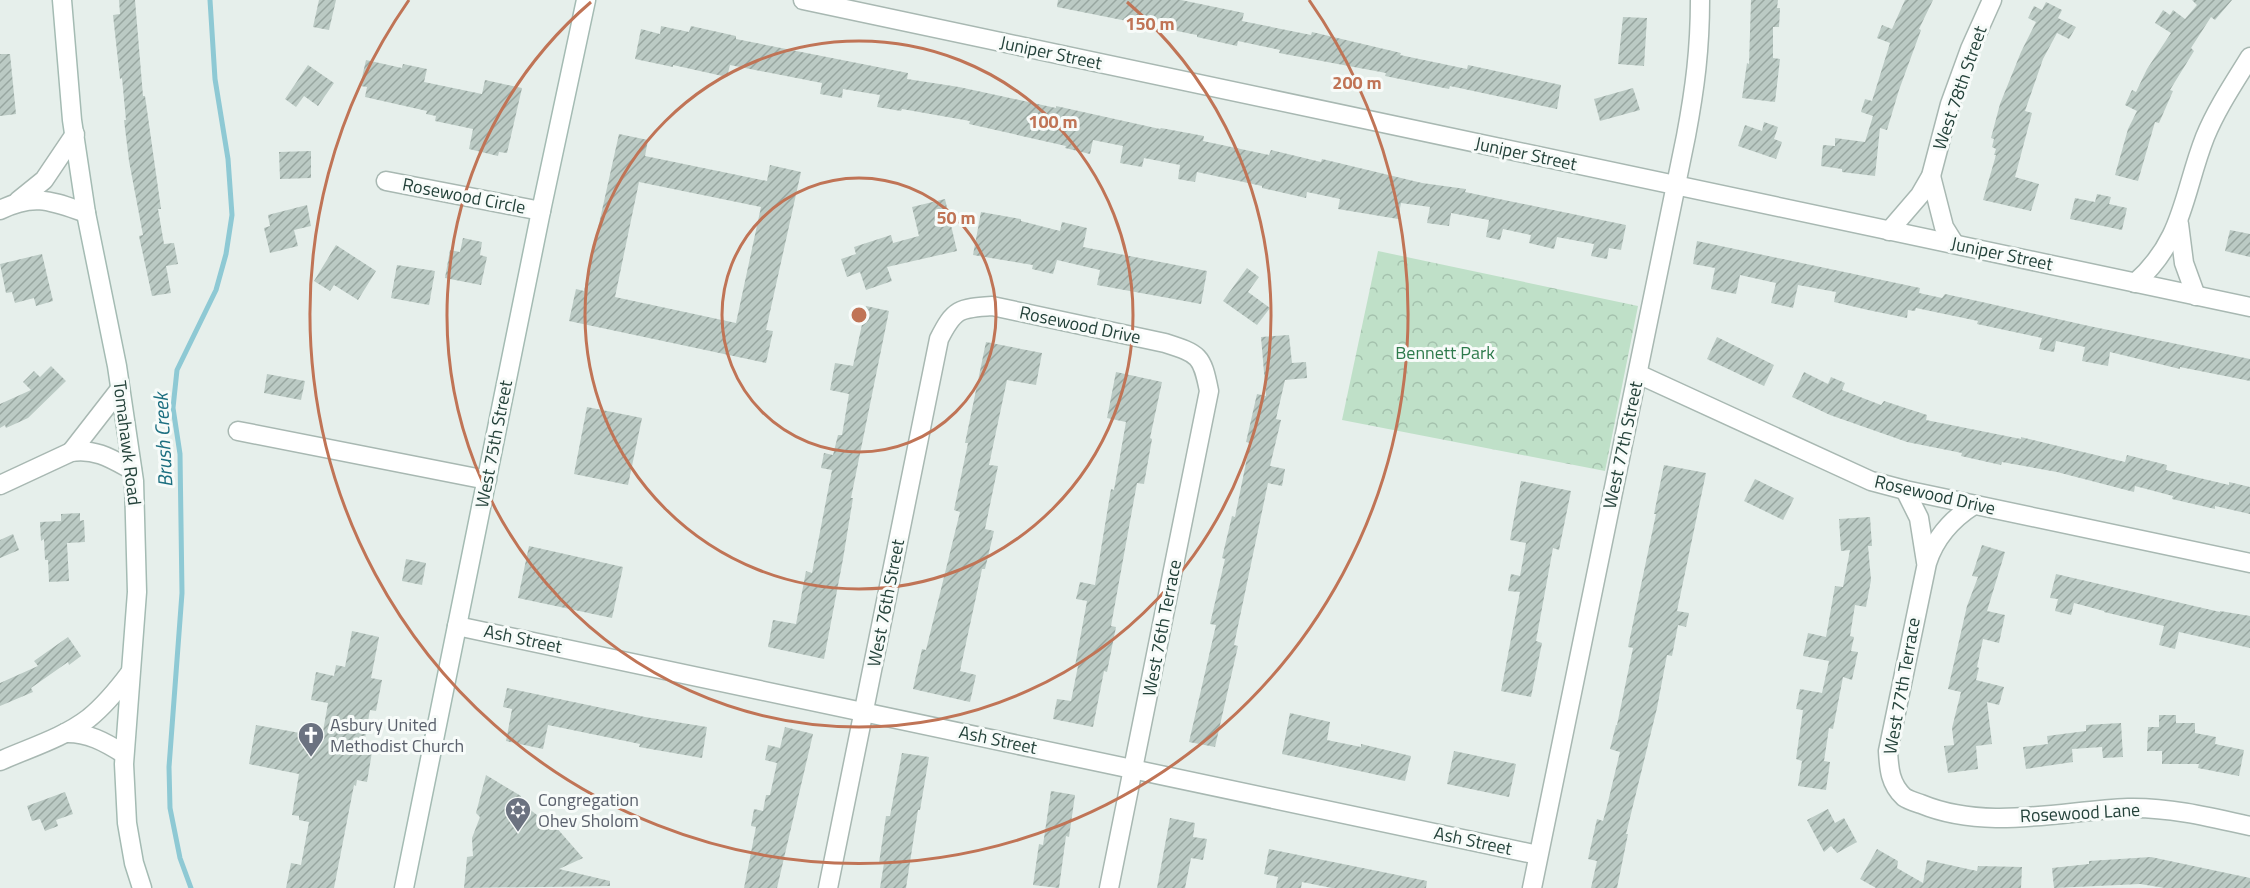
<svg xmlns="http://www.w3.org/2000/svg" width="2250" height="888" viewBox="0 0 2250 888" font-family="'Titillium Web',sans-serif">
<style>
.forest{fill:url(#forest-crowns)}
.lines{fill:none;stroke-linecap:round;stroke-linejoin:round}
.stream{stroke:#8ec9d4;stroke-width:5}
.building{fill:url(#building-hatch);fill-rule:evenodd}
.street-casing{stroke:#a8b8b2;stroke-width:21}
.secondary-casing{stroke:#a4bbb3;stroke-width:21}
.street{stroke:#fff;stroke-width:18}
.secondary{stroke:#fff;stroke-width:18}
.ring{fill:none;stroke:#c07456;stroke-width:3}
.labels{text-anchor:middle;stroke-width:6;stroke-linejoin:round;paint-order:stroke}
.street-label{font-size:18px;fill:#24423a;stroke:#f7fbf9}
.park-label{font-size:18px;fill:#2d7a4b;stroke:#f7fbf9}
.worship-label{font-size:18px;fill:#5b616d;stroke:#f7fbf9;text-anchor:start}
.water-label{font-size:20px;font-style:italic;fill:#1c6f80;stroke:#f7fbf9}
.centre{fill:#c07456;stroke:#f7fbf9;stroke-width:3}
.ring-label{font-size:18px;text-anchor:middle;font-weight:bold;fill:#c07456;stroke:#f7fbf9;stroke-width:6;stroke-linejoin:round;paint-order:stroke}
</style>
<defs>
<pattern id="forest-crowns" width="20" height="18" patternUnits="userSpaceOnUse" patternTransform="scale(1.5)"><rect width="20" height="18" fill="#bfe0c8"/><path d="M2 6a3 3 0 1 1 6 0M12 15a3 3 0 1 1 6 0" fill="none" stroke="#a4c1ad"/></pattern>
<pattern id="building-hatch" width="6" height="6" patternUnits="userSpaceOnUse" patternTransform="scale(1.5)"><rect width="6" height="6" fill="#bbcac4"/><path d="M-1 1l2-2M0 6l6-6M5 7l2-2" fill="none" stroke="#98a6a0"/></pattern>
</defs>
<rect width="100%" height="100%" fill="#e6efeb"/>
<polygon class="forest" points="1378,251 1638,306 1605,471 1342,420"/>
<g class="lines">
<polyline class="stream" points="191,888 180,858 170,808 169,767 182,593 180,454 173,408 177,370 216,290 226,254 232,215 228,159 215,79 210,0"/>
</g>
<g class="building">
<polygon points="119,0 135,0 143,96 145,96 161,209 158,209 164,244 174,243 178,264 166,266 171,293 152,296 139,236 143,235 129,161 124,120 126,120 122,78 120,79 113,15 120,14"/>
<polygon points="319,0 336,0 329,30 313,27"/>
<polygon points="1058,0 1181,0 1244,13 1242,21 1311,35 1312,32 1401,53 1400,55 1467,69 1468,65 1561,85 1557,109 1450,86 1449,89 1385,76 1386,73 1279,53 1280,50 1238,41 1237,46 1197,37 1197,35 1057,7"/>
<polygon points="1751,0 1778,0 1777,8 1780,8 1779,27 1773,27 1773,58 1780,59 1775,102 1742,98 1747,63 1749,64"/>
<polygon points="1905,0 1933,0 1919,29 1921,30 1899,90 1887,130 1880,128 1875,176 1842,172 1842,169 1821,166 1823,145 1835,146 1835,138 1865,142 1873,116 1861,112 1865,99 1872,101 1890,43 1877,38 1882,25 1892,29"/>
<polygon points="2192,0 2232,0 2215,20 2211,17 2191,48 2194,51 2170,90 2173,91 2159,123 2155,122 2138,181 2115,175 2128,129 2137,111 2125,105 2132,90 2136,92 2147,69 2171,33 2155,23 2163,10 2170,15 2173,10 2185,19 2197,5"/>
<polygon points="2046,2 2062,10 2058,18 2076,27 2069,39 2057,33 2043,59 2025,111 2032,113 2015,177 2039,184 2031,211 1983,200 1996,155 1994,155 1996,149 1992,147 1994,139 1991,138 2000,104 2021,52 2036,22 2028,18 2034,6 2042,10"/>
<polygon points="1623,17 1647,18 1644,66 1618,64"/>
<polygon points="661,26 689,32 691,26 736,36 736,39 908,73 907,79 959,87 1056,108 1056,106 1160,129 1161,128 1204,136 1203,141 1269,155 1271,150 1321,162 1322,159 1422,183 1466,189 1465,192 1626,225 1621,250 1609,248 1607,259 1591,256 1594,244 1557,237 1554,249 1529,243 1531,235 1503,229 1500,240 1486,237 1489,220 1451,213 1449,226 1427,223 1430,207 1401,203 1398,219 1338,209 1340,199 1307,192 1306,198 1262,188 1262,186 1197,172 1195,182 1178,179 1180,165 1144,158 1142,167 1120,163 1123,146 1093,140 1090,154 1065,148 1066,146 969,124 970,121 902,109 901,111 877,107 880,95 843,89 842,98 820,94 822,83 730,65 727,77 673,65 673,67 635,59 641,29 660,34"/>
<polygon points="0,54 10,54 16,114 0,116"/>
<polygon points="366,60 402,68 403,64 427,69 424,82 482,94 485,80 522,88 507,153 499,152 498,156 469,149 473,129 435,121 436,116 426,114 427,111 365,97 367,87 360,86"/>
<polygon points="308,65 334,83 318,106 304,96 296,107 285,99"/>
<polygon points="1633,88 1640,110 1600,121 1594,99"/>
<polygon points="1764,122 1778,127 1774,139 1782,142 1776,159 1738,146 1745,125 1762,131"/>
<path d="M619 134 648 140 645 156 767 181 770 165 801 172 766 330 773 331 766 363 569 321 576 289 584 291ZM639 182 761 207 736 323 615 297Z"/>
<polygon points="311,151 311,178 280,179 279,152"/>
<polygon points="2097,194 2111,197 2109,204 2127,208 2122,230 2070,219 2075,198 2095,202"/>
<polygon points="945,199 957,251 887,267 892,281 866,290 860,272 847,277 841,259 856,254 854,247 891,235 893,243 919,236 912,207"/>
<polygon points="307,205 311,226 294,230 298,246 270,253 264,228 270,226 268,215"/>
<polygon points="981,212 1021,219 1021,221 1060,231 1062,222 1087,228 1083,247 1207,271 1201,304 1097,285 1100,270 1057,260 1053,274 1032,269 1033,265 973,255"/>
<polygon points="2230,230 2250,234 2250,257 2225,251"/>
<polygon points="463,238 482,242 480,255 487,257 481,285 445,278 450,250 460,252"/>
<polygon points="1697,241 1920,288 1919,293 1942,298 1945,294 1982,302 2089,326 2250,359 2250,381 2180,367 2180,369 2110,352 2108,366 2082,361 2085,347 2056,341 2054,352 2039,349 2042,338 1977,324 1978,321 1916,308 1915,311 1908,310 1907,318 1868,310 1834,302 1836,292 1798,285 1793,308 1771,303 1776,283 1740,275 1736,294 1711,289 1715,268 1693,264"/>
<polygon points="336,245 376,271 358,300 334,285 330,291 314,281"/>
<polygon points="42,254 53,301 36,306 34,298 15,303 12,292 6,293 0,264"/>
<polygon points="397,265 435,271 429,305 391,298"/>
<polygon points="1247,268 1259,277 1248,292 1270,308 1257,325 1223,301"/>
<polygon points="866,306 889,311 851,498 853,498 843,559 824,659 768,647 773,620 796,624 806,571 812,573 832,470 821,468 824,453 833,455 838,435 842,435 849,394 830,390 835,363 853,366"/>
<polygon points="1289,335 1292,363 1306,362 1307,378 1285,380 1276,419 1281,420 1270,466 1285,469 1282,486 1268,483 1234,645 1238,646 1215,747 1189,742 1216,625 1210,624 1225,559 1222,558 1232,516 1235,517 1250,443 1246,442 1257,394 1266,396 1261,337"/>
<polygon points="1717,337 1774,365 1764,386 1707,359"/>
<polygon points="986,342 1042,353 1036,385 1007,380 989,465 998,466 985,529 994,531 985,569 982,569 960,671 976,675 970,702 913,689 922,649 926,650 960,512 954,510 968,443 965,443"/>
<polygon points="51,366 66,381 28,418 6,428 5,425 0,428 0,404 31,390 23,382 34,371 40,377"/>
<polygon points="1116,372 1162,382 1150,438 1152,439 1144,484 1137,483 1111,626 1116,627 1107,672 1104,671 1093,727 1053,719 1057,699 1071,701 1078,666 1075,666 1087,601 1076,599 1080,582 1095,585 1111,489 1114,490 1126,422 1107,418"/>
<polygon points="1804,372 1828,384 1831,377 1845,383 1842,390 1881,405 1884,401 1927,415 1926,420 2021,439 2021,437 2125,462 2127,455 2167,465 2166,470 2229,485 2229,482 2250,487 2250,514 2215,506 2215,509 2172,499 2173,496 2135,486 2134,492 2057,472 2002,462 2001,465 1961,456 1962,453 1907,442 1830,415 1792,397"/>
<polygon points="267,374 305,381 301,400 264,393"/>
<polygon points="587,407 642,418 628,485 574,474"/>
<polygon points="1664,465 1706,473 1677,611 1689,613 1686,627 1678,625 1672,656 1667,655 1657,708 1626,834 1628,834 1617,888 1591,888 1597,861 1588,859 1597,819 1603,821 1607,806 1620,752 1610,749 1616,725 1617,725 1633,648 1628,647 1656,514 1654,514"/>
<polygon points="1755,479 1794,498 1783,520 1744,501"/>
<polygon points="1521,481 1571,491 1559,550 1553,548 1536,641 1542,643 1531,697 1501,691 1520,592 1508,591 1511,574 1520,576 1526,543 1510,540"/>
<polygon points="80,513 80,521 84,520 85,542 67,543 69,581 49,582 48,560 45,560 44,539 41,541 40,522 61,521 61,514"/>
<polygon points="1870,517 1872,546 1868,546 1871,580 1866,607 1855,605 1850,636 1854,637 1851,651 1858,652 1852,680 1843,677 1833,729 1829,728 1824,761 1830,762 1826,790 1798,786 1802,761 1796,759 1803,710 1796,709 1800,689 1822,693 1829,661 1803,656 1808,633 1826,637 1835,586 1843,587 1850,550 1841,551 1839,519"/>
<polygon points="13,534 19,550 0,558 0,540"/>
<polygon points="1982,545 2005,552 1987,611 2005,615 1999,643 1983,639 1977,667 1979,668 1976,680 2004,687 1999,705 1987,702 1992,744 1976,746 1978,769 1948,773 1944,746 1954,745 1952,728 1961,692 1948,689 1967,606 1978,577 1972,576"/>
<polygon points="529,546 623,567 612,618 518,598"/>
<polygon points="406,559 426,563 422,585 402,581"/>
<polygon points="2056,574 2220,612 2220,611 2250,616 2250,648 2179,632 2175,649 2159,645 2164,626 2104,612 2104,611 2074,603 2071,615 2055,611 2058,599 2050,598"/>
<polygon points="352,631 379,637 371,678 382,680 376,711 370,710 363,750 372,752 367,782 357,780 356,786 354,785 334,888 286,888 291,863 301,865 309,822 299,820 299,816 292,815 299,774 249,764 256,725 322,737 328,703 311,700 316,672 334,676 336,665 345,667"/>
<polygon points="68,637 81,656 69,665 68,662 31,688 33,692 0,706 0,683 38,666 34,661"/>
<polygon points="507,688 645,717 707,727 702,758 639,747 640,744 548,725 543,749 506,741 512,709 503,707"/>
<polygon points="1290,713 1330,722 1327,740 1361,747 1361,744 1411,756 1405,781 1282,754"/>
<polygon points="2159,715 2176,715 2176,723 2195,723 2195,733 2216,737 2215,744 2244,750 2239,776 2198,768 2199,764 2162,764 2162,751 2147,751 2148,727 2159,727"/>
<polygon points="2121,723 2123,757 2103,758 2102,747 2072,749 2073,762 2026,769 2023,747 2048,744 2047,736 2086,731 2086,725"/>
<polygon points="785,727 813,734 777,888 744,888 756,827 751,826 754,809 763,811 766,795 770,795 777,763 765,760 768,745 780,748"/>
<polygon points="1454,751 1516,764 1509,797 1447,784"/>
<polygon points="902,753 929,757 920,810 918,810 906,888 880,888 884,863 879,863 886,816 890,816"/>
<polygon points="486,775 521,796 520,802 537,815 549,829 555,826 583,858 559,869 610,881 610,886 464,888 467,857 473,856 472,838 480,817 476,813"/>
<polygon points="1051,791 1075,795 1069,837 1066,836 1059,888 1033,885 1039,844 1043,845"/>
<polygon points="65,792 73,814 56,820 58,826 45,831 40,819 32,821 27,806"/>
<polygon points="1828,809 1835,823 1844,818 1857,842 1837,853 1831,846 1824,852 1807,820"/>
<polygon points="1170,818 1195,823 1193,837 1207,839 1203,860 1191,858 1185,888 1157,888"/>
<polygon points="1269,849 1427,881 1426,888 1332,888 1302,882 1301,888 1276,888 1278,877 1264,874"/>
<polygon points="1877,849 1898,861 1897,868 1923,883 1927,860 1977,871 1978,866 2022,867 2021,888 1876,888 1860,879"/>
<polygon points="2151,857 2250,878 2250,888 2165,888 2140,884 2054,888 2052,868 2089,864 2089,861"/>
</g>
<g class="lines">
<g class="street-casing">
<g id="street">
<polyline points="803,0 2250,307"/>
<polyline points="1931,176 1944,227 1954,243"/>
<polyline points="386,181 541,211"/>
<polyline points="18,201 44,180 75,134"/>
<path d="M0 210C35 193 51 201 86 213"/>
<polyline points="2179,224 2184,263 2196,296"/>
<polyline points="1889,231 1920,195 1931,176 1950,104 1970,49 1992,0"/>
<path d="M2135 283C2184 240 2183 193 2205 137 2217 108 2234 83 2250 57"/>
<polyline points="1638,374 1871,481 1905,490 2250,563"/>
<polyline points="238,431 487,480"/>
<polyline points="71,452 120,389"/>
<path d="M0 485 71 452C95 448 112 459 132 470"/>
<polyline points="1905,490 1919,518 1926,562"/>
<path d="M1974 505C1952 519 1935 538 1927 563L1888 751C1889 769 1890 784 1904 797 1908 800 1915 802 1921 804 1986 831 2060 811 2128 808 2169 807 2210 817 2250 826"/>
<polyline points="457,626 1538,855"/>
<path d="M65 733C87 732 105 742 124 754"/>
<path d="M0 761C29 748 63 738 89 718 105 705 118 689 130 673"/>
<path d="M828 888 939 339C954 309 959 308 992 306L1165 343C1199 354 1202 355 1209 391L1109 888"/>
<path d="M1532 888 1686 136C1695 88 1700 49 1700 0"/>
</g>
</g>
<g class="secondary-casing">
<g id="secondary">
<polyline points="62,0 72,120 86,213 117,366 134,481 137,592 124,764 127,823 134,863 142,888"/>
<polyline points="404,888 541,211 586,0"/>
</g>
</g>
<use href="#street" class="street"/>
<use href="#secondary" class="secondary"/>
</g>
<g class="ring">
<circle cx="859" cy="315" r="137"/>
<circle cx="859" cy="315" r="274"/>
<path d="M1127 2A412 412 0 1 1 591 2"/>
<path d="M1309 0A549 549 0 1 1 409 0"/>
</g>
<defs>
<g id="church-pin" transform="scale(1.35)"><path d="M0 17L-7.5 6A9.5 9.5 0 1 1 7.5 6Z" fill="#6b7280" stroke="#f7fbf9"/><path d="M-1.2-6h2.4v3.5h3.3v2.4h-3.3V6h-2.4V-.1h-3.3v-2.4h3.3Z" fill="#fff"/></g>
<g id="synagogue-pin" transform="scale(1.35)"><path d="M0 17L-7.5 6A9.5 9.5 0 1 1 7.5 6Z" fill="#6b7280" stroke="#f7fbf9"/><path d="M0-6.5L5.6 3.2H-5.6ZM0 6.5L5.6-3.2H-5.6Z" fill="#fff"/></g>
</defs>
<g fill-rule="evenodd">
<use href="#church-pin" x="311" y="735"/>
<use href="#synagogue-pin" x="518" y="810"/>
</g>
<g class="labels">
<g class="street-label">
<text transform="translate(1051 53) rotate(12)" y="6">Juniper Street</text>
<text transform="translate(1960 88) rotate(-71)" y="6">West 78th Street</text>
<text transform="translate(1526 154) rotate(12)" y="6">Juniper Street</text>
<text transform="translate(464 196) rotate(11)" y="6">Rosewood Circle</text>
<text transform="translate(2002 254) rotate(12)" y="6">Juniper Street</text>
<text transform="translate(1080 325) rotate(12)" y="6">Rosewood Drive</text>
<text transform="translate(127 443) rotate(83)" y="6">Tomahawk Road</text>
<text transform="translate(494 444) rotate(-79)" y="6">West 75th Street</text>
<text transform="translate(1623 445) rotate(-78)" y="6">West 77th Street</text>
<text transform="translate(1935 495) rotate(13)" y="6">Rosewood Drive</text>
<text transform="translate(886 603) rotate(-79)" y="6">West 76th Street</text>
<text transform="translate(1162 628) rotate(-79)" y="6">West 76th Terrace</text>
<text transform="translate(523 639) rotate(12)" y="6">Ash Street</text>
<text transform="translate(1902 686) rotate(-80)" y="6">West 77th Terrace</text>
<text transform="translate(998 740) rotate(12)" y="6">Ash Street</text>
<text transform="translate(2080 813) rotate(-3)" y="6">Rosewood Lane</text>
<text transform="translate(1473 841) rotate(12)" y="6">Ash Street</text>
</g>
<g class="park-label">
<text x="1445" y="359">Bennett Park</text>
</g>
<g class="worship-label">
<text x="330" y="731">Asbury United<tspan x="330" dy="21">Methodist Church</tspan></text>
<text x="538" y="806">Congregation<tspan x="538" dy="21">Ohev Sholom</tspan></text>
</g>
<g class="water-label">
<text transform="translate(163 440) rotate(-93)" y="7">Brush Creek</text>
</g>
</g>
<circle cx="859" cy="315" r="9" class="centre"/>
<g class="ring-label">
<text x="1150" y="30">150 m</text>
<text x="1357" y="89">200 m</text>
<text x="1053" y="128">100 m</text>
<text x="956" y="224">50 m</text>
</g>
</svg>
